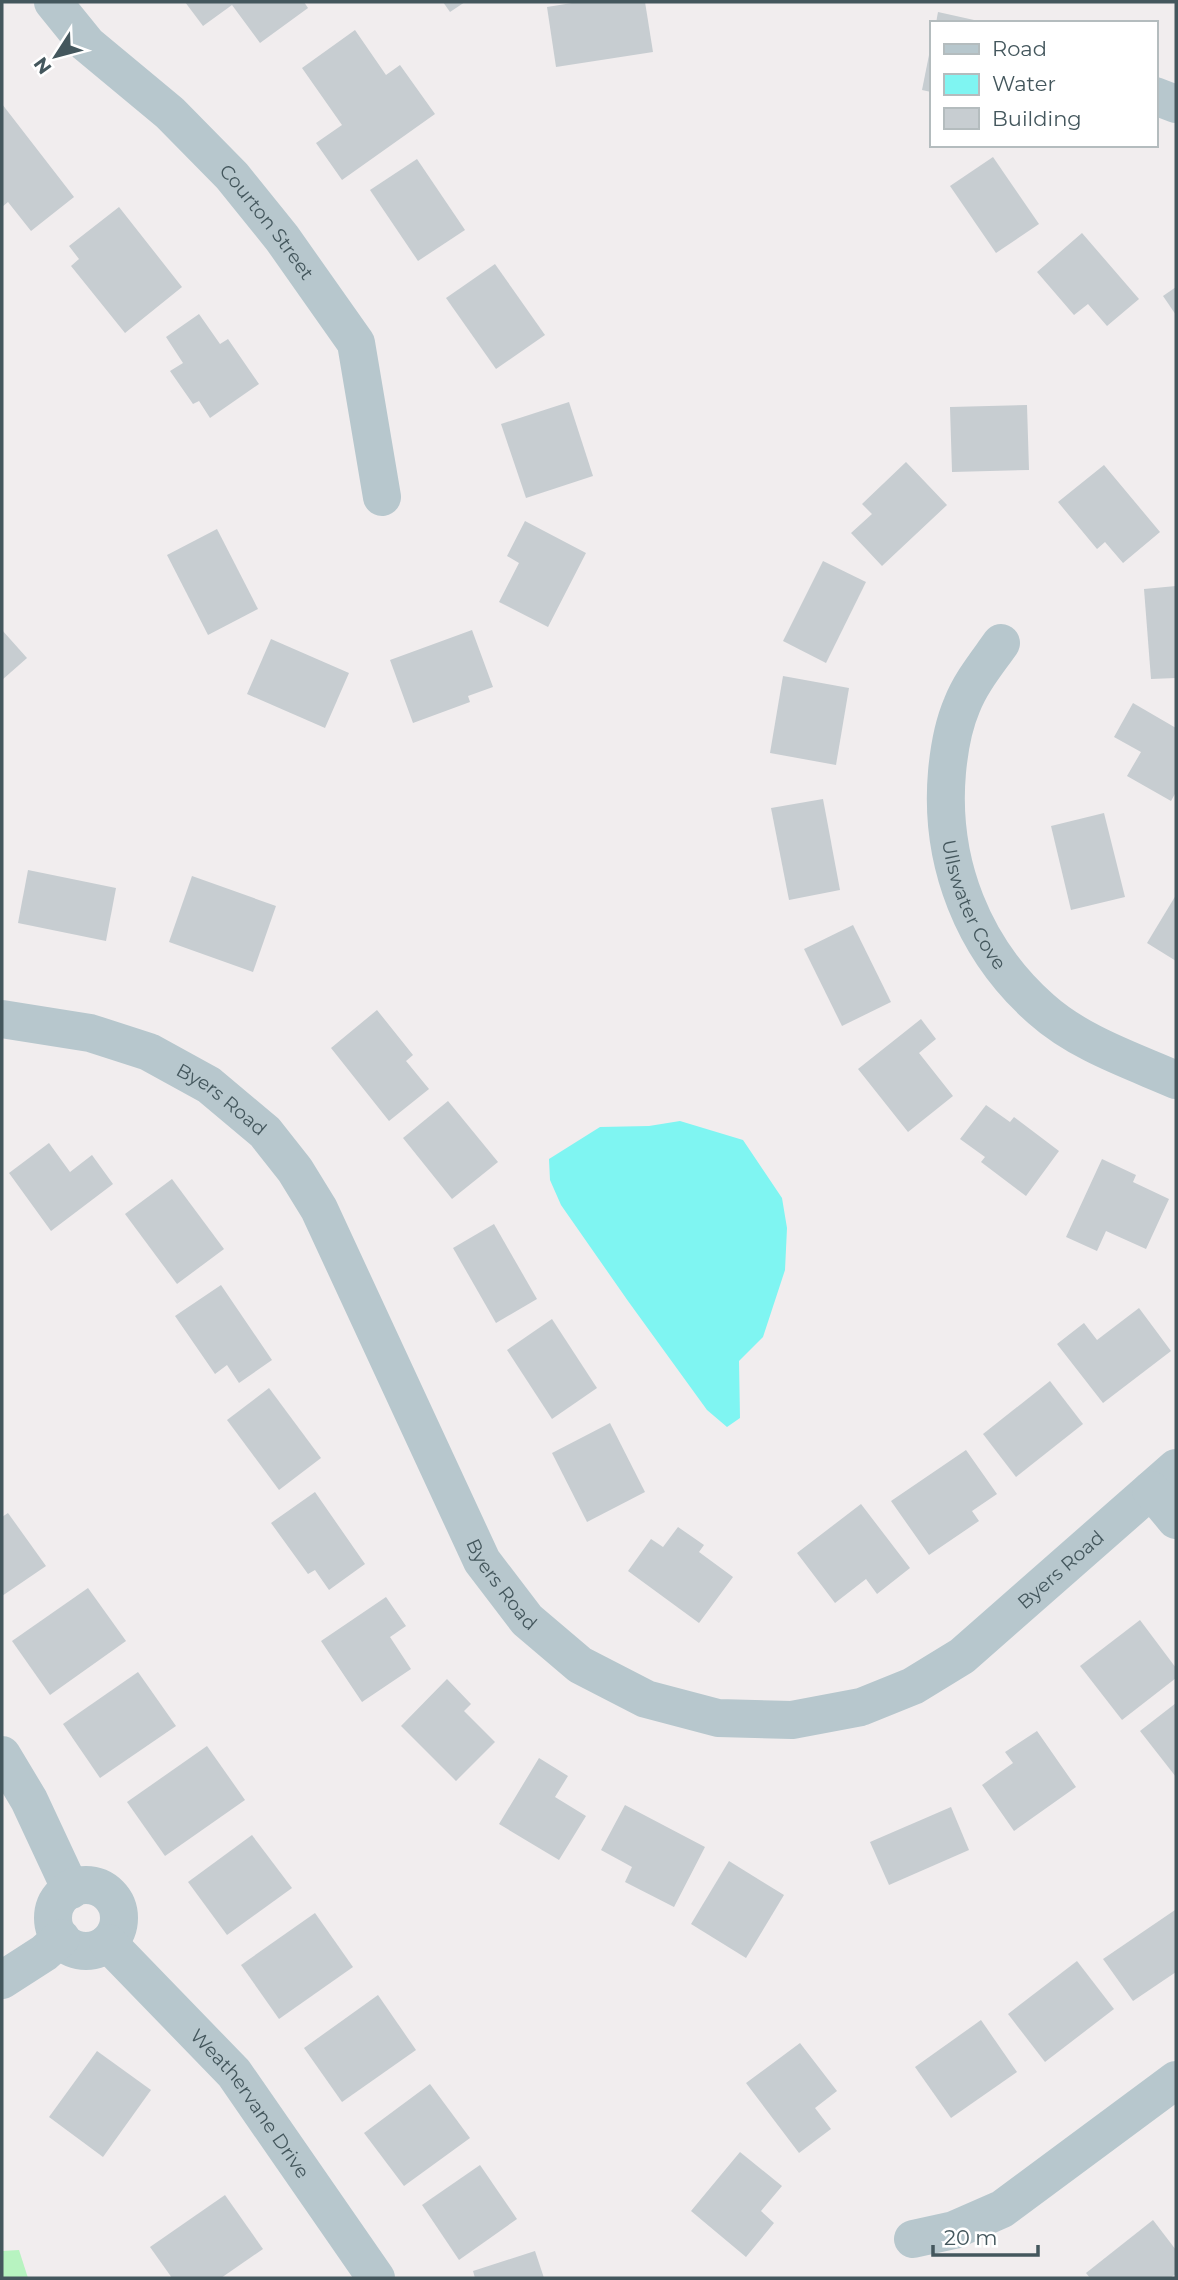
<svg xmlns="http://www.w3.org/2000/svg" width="1178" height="2280" viewBox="0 0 1178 2280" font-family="Montserrat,sans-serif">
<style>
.green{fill:#b7f3c0}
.water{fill:#7ff5f2}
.building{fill:#c7cdd1}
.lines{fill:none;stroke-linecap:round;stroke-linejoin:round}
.street{stroke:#b7c7cd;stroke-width:38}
.labels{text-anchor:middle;stroke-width:7;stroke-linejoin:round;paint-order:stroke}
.street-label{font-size:19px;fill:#44575d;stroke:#fff}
</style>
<rect width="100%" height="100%" fill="#f1edee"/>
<polygon class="green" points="19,2250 28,2278 2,2278 2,2251"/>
<polygon class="water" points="680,1121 743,1140 782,1198 787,1228 785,1270 763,1337 739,1361 740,1418 727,1427 707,1410 628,1301 561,1205 550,1180 549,1159 600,1127 649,1126"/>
<g class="building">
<polygon points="185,2 304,2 308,8 260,43 232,5 203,26"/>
<polygon points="443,2 465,2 450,12"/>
<polygon points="578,2 645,2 653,52 556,67 547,7"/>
<polygon points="938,12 983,22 983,23 936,23"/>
<polygon points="355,30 386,75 400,65 435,114 342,180 316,143 342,125 302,68"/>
<polygon points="930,50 931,50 931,92 922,90"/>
<polygon points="2,104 74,197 31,231 8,202 2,207"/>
<polygon points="993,157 1039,224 996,253 950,186"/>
<polygon points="417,159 465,230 418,261 370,190"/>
<polygon points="119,207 182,287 125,333 71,266 79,259 69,246"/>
<polygon points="1082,233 1139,299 1107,326 1088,304 1074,315 1037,272"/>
<polygon points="495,264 545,335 496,369 446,298"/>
<polygon points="1176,287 1176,315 1163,296"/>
<polygon points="199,314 220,344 228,339 259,384 210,418 199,401 193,404 170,371 183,363 166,337"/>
<polygon points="569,402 593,476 526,498 501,424"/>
<polygon points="1027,405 1029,470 952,472 950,407"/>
<polygon points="906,462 947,505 882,566 851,533 872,514 862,504"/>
<polygon points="1104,465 1160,532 1123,563 1105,542 1097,549 1058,502"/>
<polygon points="525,521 586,553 548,627 499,602 519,563 507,556"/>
<polygon points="217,529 258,609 208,635 167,555"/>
<polygon points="823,561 866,582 826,663 783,641"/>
<polygon points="1176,586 1176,678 1151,679 1144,589"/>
<polygon points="2,630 27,658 2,680"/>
<polygon points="472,630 493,687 468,696 470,702 413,723 390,660"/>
<polygon points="271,639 349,673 325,728 247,694"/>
<polygon points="783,676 849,688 836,765 770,753"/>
<polygon points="1133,703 1176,728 1176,792 1171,801 1127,776 1141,752 1114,737"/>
<polygon points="823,799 840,890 789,900 771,808"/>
<polygon points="1104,813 1125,897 1071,910 1051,826"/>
<polygon points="28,870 116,888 106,941 18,923"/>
<polygon points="192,876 276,906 253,972 169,942"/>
<polygon points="1176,895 1176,961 1147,943"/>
<polygon points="853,925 891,1002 842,1026 804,949"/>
<polygon points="377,1010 413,1055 406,1061 429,1089 389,1121 331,1048"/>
<polygon points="921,1019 936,1039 919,1053 953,1096 908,1132 858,1069"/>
<polygon points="448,1101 498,1162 452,1199 403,1138"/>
<polygon points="986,1105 1010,1122 1014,1117 1059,1151 1026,1196 981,1162 985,1157 960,1139"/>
<polygon points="49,1143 70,1172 92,1155 113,1184 51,1231 9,1173"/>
<polygon points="1102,1159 1136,1175 1133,1182 1169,1199 1146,1249 1106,1231 1097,1251 1066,1237"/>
<polygon points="172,1179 224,1249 177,1284 125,1214"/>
<polygon points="494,1224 537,1299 496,1323 453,1248"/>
<polygon points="221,1285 272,1360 239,1383 227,1365 215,1374 175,1316"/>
<polygon points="1139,1308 1171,1351 1103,1403 1057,1344 1084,1323 1097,1340"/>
<polygon points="552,1319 597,1388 552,1419 507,1350"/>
<polygon points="1050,1381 1083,1424 1016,1477 983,1434"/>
<polygon points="269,1388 321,1458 279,1490 227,1420"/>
<polygon points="610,1423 645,1492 587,1522 552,1453"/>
<polygon points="966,1450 997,1494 972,1511 979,1521 929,1555 891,1501"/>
<polygon points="315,1492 365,1564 329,1590 315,1570 308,1574 271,1523"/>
<polygon points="861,1504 910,1568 877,1594 866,1579 835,1603 797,1553"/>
<polygon points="8,1513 46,1566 2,1596 2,1517"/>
<polygon points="678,1527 704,1545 699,1552 733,1577 699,1623 628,1571 651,1539 663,1547"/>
<polygon points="88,1588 126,1641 50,1695 12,1641"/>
<polygon points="386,1597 406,1626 390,1637 411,1669 362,1702 321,1641"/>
<polygon points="1140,1620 1176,1668 1176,1678 1122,1720 1080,1666"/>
<polygon points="138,1672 176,1726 100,1778 63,1724"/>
<polygon points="447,1679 471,1704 464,1711 495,1742 456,1781 401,1726"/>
<polygon points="1176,1703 1176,1777 1140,1731"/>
<polygon points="1037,1731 1076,1787 1014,1831 982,1785 1013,1763 1005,1752"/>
<polygon points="207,1746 245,1800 165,1856 127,1802"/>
<polygon points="539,1758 568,1776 555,1797 586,1816 559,1860 499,1824"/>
<polygon points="625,1805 705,1847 674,1907 625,1882 632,1867 601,1850"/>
<polygon points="951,1807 969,1850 889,1885 870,1842"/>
<polygon points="252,1835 292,1888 227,1935 188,1882"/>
<polygon points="729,1861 784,1895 746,1958 691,1924"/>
<polygon points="1175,1910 1176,1972 1133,2001 1103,1959"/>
<polygon points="315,1913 353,1967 279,2019 241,1965"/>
<polygon points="1077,1961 1114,2009 1045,2062 1008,2014"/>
<polygon points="378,1995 416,2050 342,2102 304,2048"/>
<polygon points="981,2020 1017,2072 951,2118 915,2067"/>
<polygon points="800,2043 837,2091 815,2108 831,2129 799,2153 746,2083"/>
<polygon points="97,2051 151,2090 103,2157 49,2117"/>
<polygon points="430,2084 470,2138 404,2186 364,2133"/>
<polygon points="740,2152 782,2186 761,2211 774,2223 746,2257 691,2211"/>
<polygon points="480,2165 517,2219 459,2260 422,2205"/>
<polygon points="225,2195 263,2249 221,2278 172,2278 150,2247"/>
<polygon points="1153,2220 1176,2250 1176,2274 1170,2278 1090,2278 1086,2273"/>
<polygon points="535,2251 544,2278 475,2278 473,2271"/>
</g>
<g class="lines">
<g class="street">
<path id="s1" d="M53 2 87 44 170 113 232 176 282 238 356 343 382 497"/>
<polyline points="1155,96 1176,104"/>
<path id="s2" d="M1001 643C987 663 971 682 962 705 953 726 949 750 947 772 939 862 973 949 1041 1009 1079 1043 1130 1060 1176 1080"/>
<path id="s3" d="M2 1019 90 1033 149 1052 209 1085 265 1132 295 1170 319 1209 482 1561 527 1620 580 1665 646 1699 718 1718 792 1720 861 1707 913 1686 962 1656 1176 1468"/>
<polyline points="1151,1490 1176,1520"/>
<polyline points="2,1755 29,1800 71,1890"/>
<circle cx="86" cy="1918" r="33"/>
<path id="s4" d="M108 1943 234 2073 376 2278"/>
<polyline points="2,1980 44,1953 61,1938"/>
<polyline points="913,2239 954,2230 1002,2209 1176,2080"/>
</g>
</g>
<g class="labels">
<g class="street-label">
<text dy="7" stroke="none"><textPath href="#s1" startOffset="308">Courton Street</textPath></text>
<text dy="7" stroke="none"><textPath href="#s2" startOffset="280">Ullswater Cove</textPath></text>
<text dy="7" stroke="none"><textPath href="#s3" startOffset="238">Byers Road</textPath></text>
<text dy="7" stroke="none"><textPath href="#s3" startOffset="1456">Byers Road</textPath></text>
<text dy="7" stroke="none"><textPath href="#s3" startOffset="805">Byers Road</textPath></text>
<text dy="7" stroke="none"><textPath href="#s4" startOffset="215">Weathervane Drive</textPath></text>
</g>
</g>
<rect width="1178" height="2280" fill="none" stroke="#44575d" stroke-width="7"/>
<rect x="930" y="21" width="228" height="126" fill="#ffffff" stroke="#b4bcbe" stroke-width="2"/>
<rect x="944" y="44" width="35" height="10" fill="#b7c7cd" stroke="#b4bcbe" stroke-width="2"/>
<text x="992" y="56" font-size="21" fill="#44575d">Road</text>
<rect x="944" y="74" width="35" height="21" fill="#7ff5f2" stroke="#b4bcbe" stroke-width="2"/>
<text x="992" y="91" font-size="21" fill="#44575d">Water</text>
<rect x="944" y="108" width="35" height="21" fill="#c7cdd1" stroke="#b4bcbe" stroke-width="2"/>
<text x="992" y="126" font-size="21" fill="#44575d">Building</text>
<g transform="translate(56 56) rotate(234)" stroke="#ffffff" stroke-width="5" paint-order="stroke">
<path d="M0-5L12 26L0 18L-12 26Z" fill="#44575d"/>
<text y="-10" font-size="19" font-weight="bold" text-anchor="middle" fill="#44575d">N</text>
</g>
<path d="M933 2245v10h105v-10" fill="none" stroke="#44575d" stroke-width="3.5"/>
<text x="944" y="2245" font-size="21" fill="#44575d" stroke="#ffffff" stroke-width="5" paint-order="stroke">20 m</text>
</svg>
